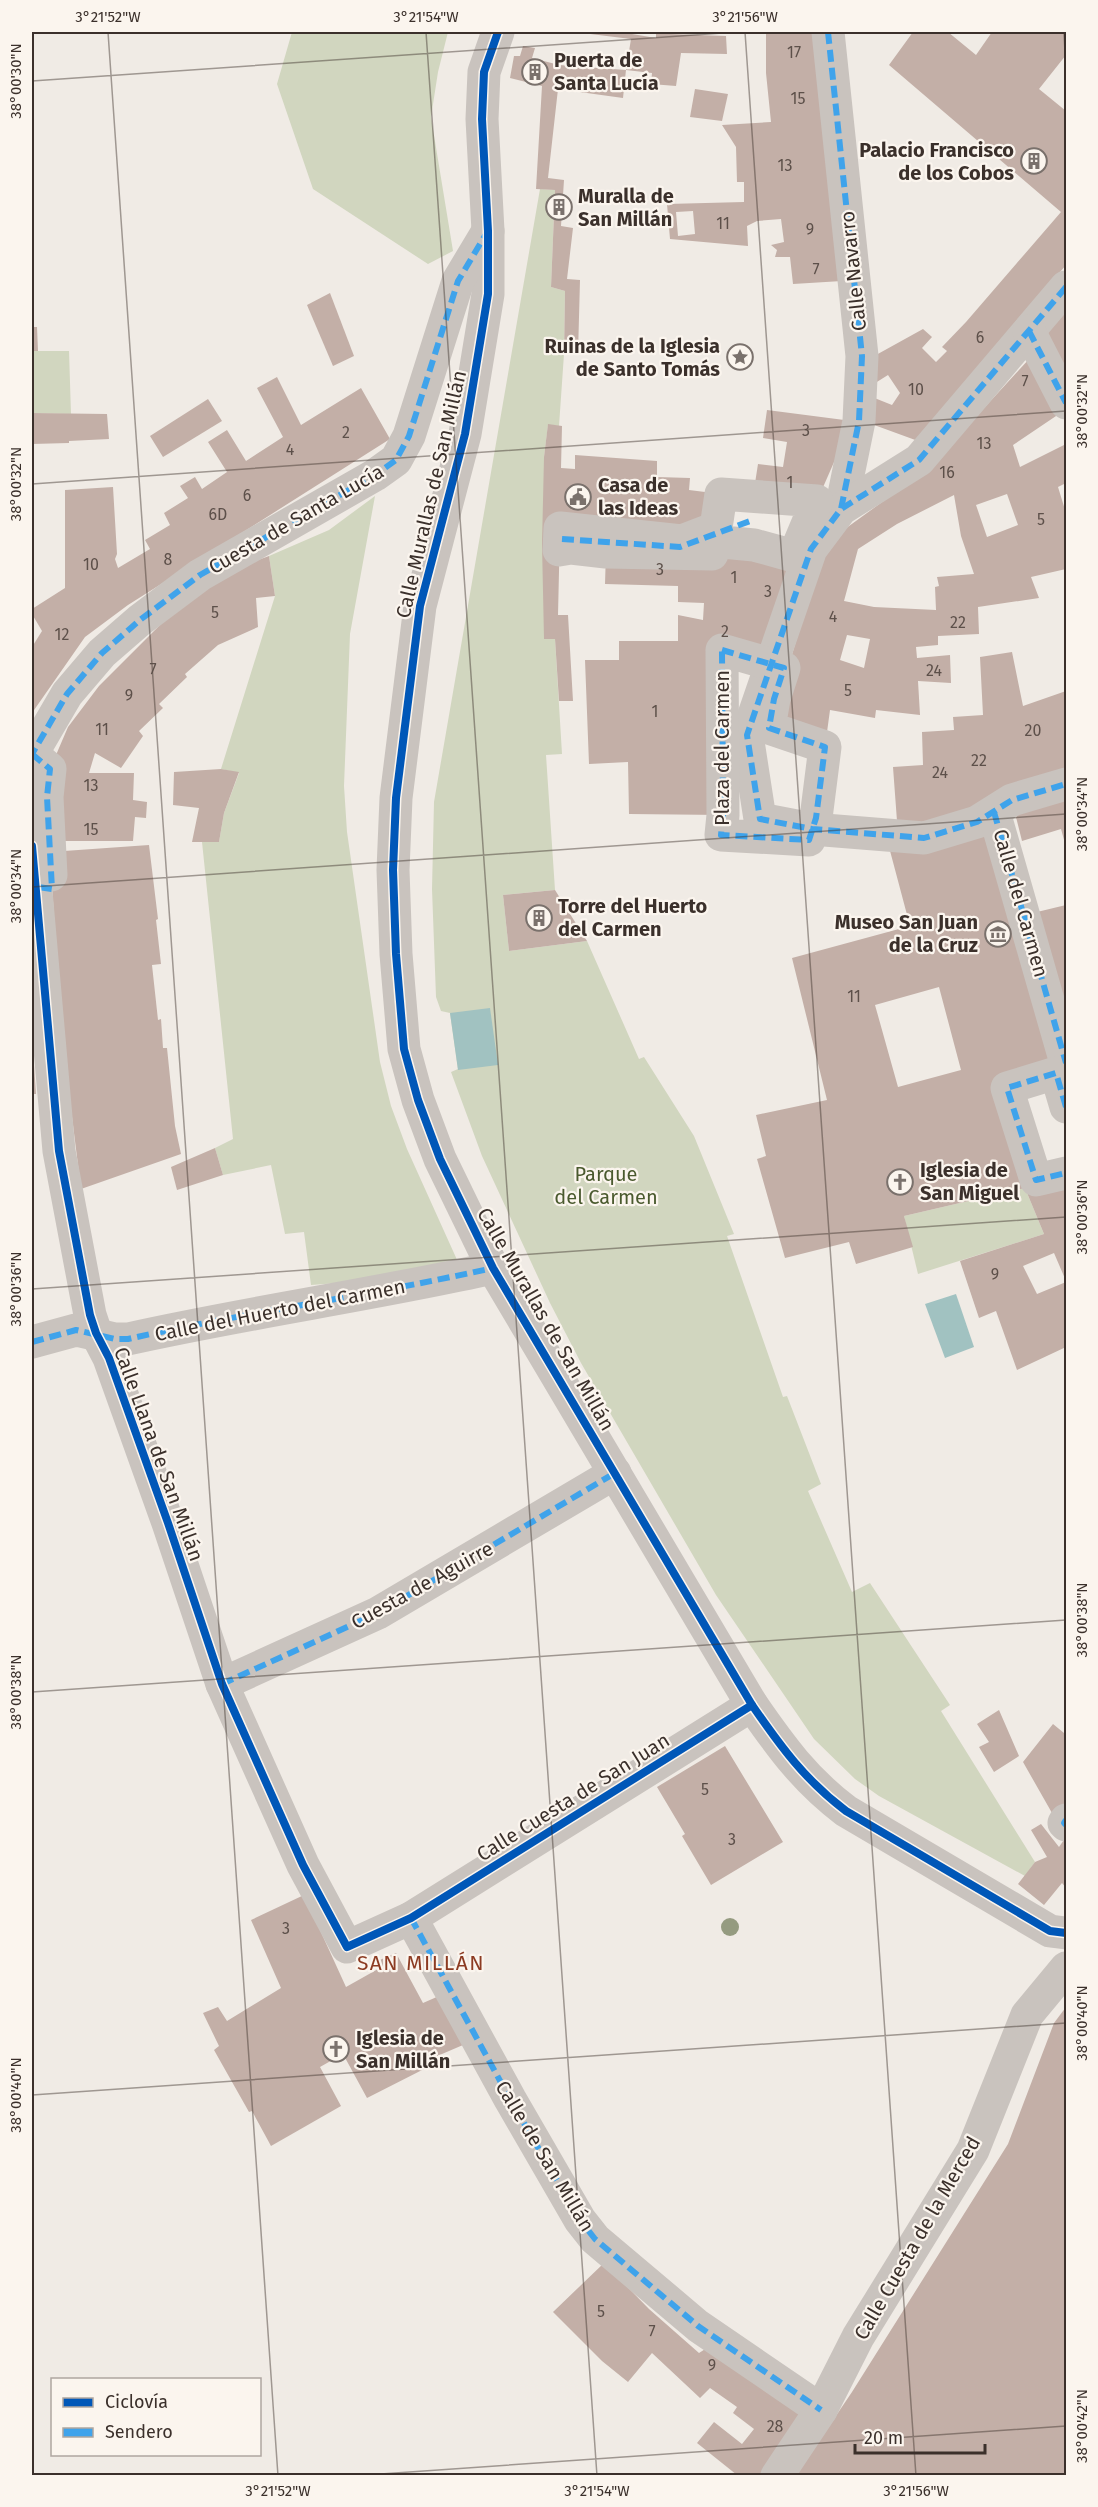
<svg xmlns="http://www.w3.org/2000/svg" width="1098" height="2507" viewBox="0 0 1098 2507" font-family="'Fira Sans',sans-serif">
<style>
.green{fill:#d1d6bf}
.water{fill:#a1c2c1}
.building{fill:#c3afa7;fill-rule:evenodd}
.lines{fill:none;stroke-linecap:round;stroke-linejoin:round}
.minor{stroke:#c9c3be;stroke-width:33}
.quiet{stroke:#3fa3eb;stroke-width:6;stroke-dasharray:12 6;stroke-linecap:butt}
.cycleway-casing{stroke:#fbf5ee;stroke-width:11}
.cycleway{stroke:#0057b8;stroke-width:8}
.tree{fill:#959b80}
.ticks{fill:none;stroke:#3b302b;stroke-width:1.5;stroke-opacity:0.45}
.labels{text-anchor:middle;stroke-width:4.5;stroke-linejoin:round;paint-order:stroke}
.number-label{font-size:16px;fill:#5d504a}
.poi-label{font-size:20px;font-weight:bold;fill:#3b302b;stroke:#fbf5ee;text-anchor:start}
.street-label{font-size:20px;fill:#3b302b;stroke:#fbf5ee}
.park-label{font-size:20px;fill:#4a5a2e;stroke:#fbf5ee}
.neighbourhood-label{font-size:21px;letter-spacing:1.5px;fill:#8c3b22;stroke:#fbf5ee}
.neatline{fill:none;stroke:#3b302b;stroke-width:2}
.ticks-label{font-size:15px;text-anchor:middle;fill:#3b302b}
</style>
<rect width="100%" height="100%" fill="#f0ebe5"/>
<g class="green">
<polygon points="292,32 448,32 438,72 431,117 453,251 428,264 313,189 277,84"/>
<polygon points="540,189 555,190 551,287 565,291 564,354 559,426 548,425 544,457 544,639 555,639 562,754 546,755 555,890 503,895 509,951 587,941 639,1059 644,1057 694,1136 734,1234 727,1236 783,1397 787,1396 821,1484 808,1491 852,1592 870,1583 950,1705 941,1711 1035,1862 1025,1876 879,1796 855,1779 814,1739 716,1595 581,1363 550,1303 482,1156 451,1072 458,1069 450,1013 441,1011 436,997 432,889 434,802"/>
<polygon points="32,351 69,351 71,414 32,413"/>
<polygon points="375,496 350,634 344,786 347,832 380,1062 391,1106 407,1149 458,1262 391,1279 311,1285 304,1232 285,1234 271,1165 223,1175 215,1148 233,1139 202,842 219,842 224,813 239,773 221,769 275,596 269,556 329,530"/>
<polygon points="1025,1188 1044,1234 918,1274 904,1216"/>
</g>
<g class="water">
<polygon points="490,1008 498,1065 458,1070 450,1013"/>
<polygon points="956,1294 974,1347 945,1358 925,1304"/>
</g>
<g class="building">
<polygon points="574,32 632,32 632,34 656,38 656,32 671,32 671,34 726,36 727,54 681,53 676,86 651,84 652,73 626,70 623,98 558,89 548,178 564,180 561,226 573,228 567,279 580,280 578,354 564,354 565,291 551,287 555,190 536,189 542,86 510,78 514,56 520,56 523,46 535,48 532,58 540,60 559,65 626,70 631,39"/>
<path d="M766 32H820L842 281 793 284 790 257H775L777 250 771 245 784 242 781 219 757 221 747 226 748 246 670 239 667 204 744 202V182H737L736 147 722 125 771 122 766 73ZM693 211 695 234 678 236 676 212Z"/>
<polygon points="913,32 948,32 976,55 992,32 1066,32 1066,55 1039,89 1066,111 1066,265 918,441 866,422 872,397 892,405 900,393 888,375 872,385 876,355 923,329 932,337 922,348 936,362 947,351 942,347 966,322 1061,212 889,65"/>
<polygon points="695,89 728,94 722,121 690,117"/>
<polygon points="330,293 354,356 333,366 307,305"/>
<polygon points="1066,306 1066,377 1043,331"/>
<polygon points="32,327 37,327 38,351 32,351"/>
<path d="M1030 358 1059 414 1013 445 1020 467 1066 444V483L1058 487 1066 513V569L1031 577 1039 598 978 607 979 634 938 636V645L916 647 917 658 950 655 951 683 918 681 920 715 876 710 875 718 830 710 825 747 769 728 827 542 929 468ZM1007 494 1018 525 987 537 976 505ZM954 495 961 536 974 574 937 577 939 586 935 587 936 610 874 607 844 601 858 549 897 524ZM847 635 870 639 864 668 840 660Z"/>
<polygon points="277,377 301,425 361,388 390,439 128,605 85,637 32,713 32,647 42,631 32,614 32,609 65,588 65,490 113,487 117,554 115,559 118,568 150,549 145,540 170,525 164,513 188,498 180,486 195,477 202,489 227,472 208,442 227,430 246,461 283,437 257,388"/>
<polygon points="208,399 222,421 163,457 150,436"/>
<polygon points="767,410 852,421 817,501 753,496 758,464 783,467 787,442 763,438"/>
<polygon points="32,413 107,414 109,439 69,441 69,443 32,444"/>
<polygon points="548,424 562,426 561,468 575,469 575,455 657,461 657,477 690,478 689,490 721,494 716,528 560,528 558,615 568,615 573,701 559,701 555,639 544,639 542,544 544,457"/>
<polygon points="606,552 794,556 761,662 722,650 723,815 629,814 628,762 589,764 585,660 619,660 619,641 678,641 678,615 703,620 704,603 678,602 678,586 605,584"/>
<polygon points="269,556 275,596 256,598 258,627 218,645 185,674 187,677 159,704 163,708 139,731 143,736 121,768 95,753 89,773 134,773 133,800 147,802 146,818 135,817 133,841 48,841 50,769 68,727 99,686 191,594 239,567"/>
<polygon points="1012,652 1023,706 1066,691 1066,778 927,824 897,821 893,767 923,765 922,732 954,730 953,717 983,715 980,657"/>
<polygon points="221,769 239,772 224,813 219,842 192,842 199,808 173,805 174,772"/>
<polygon points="1066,789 1066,847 1061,829 1022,841 1013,805"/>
<path d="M985 833 1056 1073 1007 1088 1036 1180 1066 1173V1281L1054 1253 1023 1266 1037 1294 1066 1282V1347L1017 1370 996 1311 979 1318 960 1261 1044 1234 1025 1188 904 1216 913 1247 856 1264 849 1242 785 1258 757 1159 766 1156 756 1115 827 1100 792 958 910 926 889 847ZM939 987 961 1070 898 1087 875 1005Z"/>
<polygon points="149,845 158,919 156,920 161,964 152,965 158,1020 161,1019 163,1048 167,1048 175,1126 181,1154 81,1189 61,1029 50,852"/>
<polygon points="555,890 587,941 509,951 503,895"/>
<polygon points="1066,905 1066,1019 1037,912"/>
<polygon points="32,1050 33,1050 36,1094 32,1094"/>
<polygon points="215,1148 223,1175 177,1190 171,1167"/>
<polygon points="999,1710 1019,1756 994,1772 979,1747 989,1742 977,1724"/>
<polygon points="1053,1724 1064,1733 1066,1731 1066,1807 1056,1820 1023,1762"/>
<polygon points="725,1746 783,1842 711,1885 682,1836 685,1834 657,1787"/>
<polygon points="1041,1824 1059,1847 1066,1837 1066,1888 1062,1883 1044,1905 1018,1884 1035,1862 1047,1857 1031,1830"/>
<polygon points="304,1895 346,1987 378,1969 375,1962 396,1953 423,2003 439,1996 463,2045 435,2057 432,2055 427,2058 430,2066 367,2098 343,2054 320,2067 341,2106 271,2146 252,2111 249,2112 214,2050 219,2046 203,2013 218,2007 227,2021 281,1988 251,1920"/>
<polygon points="1066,2007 1066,2475 796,2475 852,2392 1008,2144 1054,2023"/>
<polygon points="604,2263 649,2309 699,2353 710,2346 807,2418 761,2475 737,2475 697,2443 714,2422 742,2444 754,2429 733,2413 737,2407 710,2388 700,2398 652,2353 628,2382 602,2361 553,2312"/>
</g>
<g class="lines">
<g class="minor">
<path d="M498 32 484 72 482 119 488 231V294L465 434 420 606 396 798 393 870 396 954 404 1049 418 1100 440 1159 493 1268 752 1705C781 1747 805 1780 846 1811L1050 1931 1066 1933"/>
<polyline points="828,32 862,356 859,421 841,509"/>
<polyline points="1066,287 919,460 841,509 811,549 747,735 760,819 812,829 924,838 977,822 1012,800 1066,784"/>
<polyline points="1029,331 1066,403"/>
<polygon points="721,494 817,501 794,556 754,545 712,541 712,554 606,552 571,548 559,550 560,528 682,541 716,528"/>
<polygon points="722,650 784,668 774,699 769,728 825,747 816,818 809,840 721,835 723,815"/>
<polyline points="32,754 50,769 47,797 51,875"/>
<polyline points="32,759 32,754 67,694 102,653 140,620 200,575 375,475 396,460 409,436 458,281 488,231"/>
<polyline points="994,812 1066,1063"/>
<polyline points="32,846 59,1151 90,1315 96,1333 109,1358 168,1523 222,1684 303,1865 347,1947 411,1918 752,1705"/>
<polyline points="1066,1107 1056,1073 1007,1088 1036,1180 1066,1173"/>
<path d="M32 1342 76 1330 115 1339H128C249 1312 372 1295 493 1268"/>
<polyline points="222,1684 378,1613 615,1473"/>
<polyline points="1066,1820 1064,1823 1066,1825"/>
<polyline points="411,1918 510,2099 580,2220 595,2239 698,2326 821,2410"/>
<polyline points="777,2476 821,2410 858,2337 973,2150 1027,2015 1066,1968"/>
</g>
<g class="quiet">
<polyline points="828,32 862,356 859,421 841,509"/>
<polyline points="1066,287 919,460 841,509 811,549 747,735 760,819 812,829 924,838 977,822 1012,800 1066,784"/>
<polyline points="1029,331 1066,403"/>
<polyline points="562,539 680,547 750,521"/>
<polygon points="722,650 784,668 774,699 769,728 825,747 816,818 809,840 721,835 723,815"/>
<polyline points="32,754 50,769 47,797 52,889 32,886"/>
<polyline points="32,759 32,754 67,694 102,653 140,620 200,575 375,475 396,460 409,436 458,281 486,234"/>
<polyline points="994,812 1066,1063"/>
<polyline points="1066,1107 1056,1073 1007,1088 1036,1180 1066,1173"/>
<path d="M32 1342 76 1330 115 1339H128C249 1312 372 1295 493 1268"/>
<polyline points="222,1684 378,1613 615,1473"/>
<polyline points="1066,1820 1064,1823 1066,1825"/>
<polyline points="411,1918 510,2099 580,2220 595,2239 698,2326 821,2410"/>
</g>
<g class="cycleway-casing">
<g id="cycleway">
<path d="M498 32 484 72 482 119 488 231V294L465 434 420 606 396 798 393 870 396 954 404 1049 418 1100 440 1159 493 1268 752 1705C781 1747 805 1780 846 1811L1050 1931 1066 1933"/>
<polyline points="32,846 59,1151 90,1315 96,1333 109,1358 168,1523 222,1684 303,1865 347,1947 411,1918 752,1705"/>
</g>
</g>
<use href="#cycleway" class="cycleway"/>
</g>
<circle class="tree" cx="730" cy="1927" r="9"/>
<path class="ticks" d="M108 32 278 2476M426 32 597 2476M745 32 916 2476M1064 32 1066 72M32 81 737 32M32 484 1066 411M32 887 1066 814M32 1289 1066 1217M32 1692 1066 1620M32 2095 1066 2023M352 2476 1066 2426"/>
<defs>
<g id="building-ring" transform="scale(1.35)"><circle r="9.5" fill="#fbf5ee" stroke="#7a716c" stroke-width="1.5"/><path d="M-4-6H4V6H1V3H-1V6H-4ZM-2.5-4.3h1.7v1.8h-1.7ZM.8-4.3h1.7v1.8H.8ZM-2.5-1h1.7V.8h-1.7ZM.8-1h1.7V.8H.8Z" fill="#7a716c"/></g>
<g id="sight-ring" transform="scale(1.35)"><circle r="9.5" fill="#fbf5ee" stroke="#7a716c" stroke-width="1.5"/><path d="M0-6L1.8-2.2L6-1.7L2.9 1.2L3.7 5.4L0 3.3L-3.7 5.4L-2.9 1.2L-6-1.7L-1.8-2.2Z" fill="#7a716c"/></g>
<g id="civic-ring" transform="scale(1.35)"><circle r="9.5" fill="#fbf5ee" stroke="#7a716c" stroke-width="1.5"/><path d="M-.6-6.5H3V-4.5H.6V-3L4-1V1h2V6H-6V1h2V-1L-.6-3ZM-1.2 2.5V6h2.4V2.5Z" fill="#7a716c"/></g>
<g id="museum-ring" transform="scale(1.35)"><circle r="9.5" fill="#fbf5ee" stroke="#7a716c" stroke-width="1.5"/><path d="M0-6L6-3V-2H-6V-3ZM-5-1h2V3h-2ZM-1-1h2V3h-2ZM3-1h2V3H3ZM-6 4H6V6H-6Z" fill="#7a716c"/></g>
<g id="church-ring" transform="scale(1.35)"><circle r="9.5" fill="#fbf5ee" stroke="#7a716c" stroke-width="1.5"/><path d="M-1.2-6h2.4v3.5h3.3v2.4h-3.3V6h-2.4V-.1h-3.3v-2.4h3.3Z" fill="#7a716c"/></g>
</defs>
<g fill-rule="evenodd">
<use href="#building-ring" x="535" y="72"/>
<use href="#building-ring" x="1034" y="161"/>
<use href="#building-ring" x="559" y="207"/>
<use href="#sight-ring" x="740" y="357"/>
<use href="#civic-ring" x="578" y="497"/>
<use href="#building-ring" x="539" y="918"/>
<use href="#museum-ring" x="998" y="934"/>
<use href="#church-ring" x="900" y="1182"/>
<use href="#church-ring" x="336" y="2049"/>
</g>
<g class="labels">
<g class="number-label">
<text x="794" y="58">17</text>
<text x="798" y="104">15</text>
<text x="785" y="171">13</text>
<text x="723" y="229">11</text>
<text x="810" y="235">9</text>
<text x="816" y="275">7</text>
<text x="980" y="343">6</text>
<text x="1025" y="387">7</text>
<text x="916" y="395">10</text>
<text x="806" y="436">3</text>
<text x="346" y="438">2</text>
<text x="984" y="449">13</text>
<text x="290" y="455">4</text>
<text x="947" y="478">16</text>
<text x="790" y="488">1</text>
<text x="247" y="501">6</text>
<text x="218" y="520">6D</text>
<text x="1041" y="525">5</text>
<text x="168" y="565">8</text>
<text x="91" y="570">10</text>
<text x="660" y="575">3</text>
<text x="734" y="583">1</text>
<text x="768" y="597">3</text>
<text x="215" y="618">5</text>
<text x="833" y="622">4</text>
<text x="958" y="628">22</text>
<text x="725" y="637">2</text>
<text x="62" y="640">12</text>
<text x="153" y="675">7</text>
<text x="934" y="676">24</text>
<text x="848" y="696">5</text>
<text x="129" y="701">9</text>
<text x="655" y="717">1</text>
<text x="102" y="735">11</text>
<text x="1033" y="736">20</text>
<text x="979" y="766">22</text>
<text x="940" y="778">24</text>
<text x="91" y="791">13</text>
<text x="91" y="835">15</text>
<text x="854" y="1002">11</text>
<text x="995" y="1280">9</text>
<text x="705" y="1795">5</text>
<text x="732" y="1845">3</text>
<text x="286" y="1934">3</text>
<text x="601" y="2317">5</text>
<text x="652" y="2337">7</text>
<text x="712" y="2371">9</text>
<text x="775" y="2432">28</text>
</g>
<g class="poi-label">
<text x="554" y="67">Puerta de<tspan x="554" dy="23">Santa Lucía</tspan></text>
<text x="1014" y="157" text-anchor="end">Palacio Francisco<tspan x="1014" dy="23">de los Cobos</tspan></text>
<text x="578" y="203">Muralla de<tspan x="578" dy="23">San Millán</tspan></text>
<text x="720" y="353" text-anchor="end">Ruinas de la Iglesia<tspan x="720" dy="23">de Santo Tomás</tspan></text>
<text x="598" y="492">Casa de<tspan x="598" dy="23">las Ideas</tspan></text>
<text x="558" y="913">Torre del Huerto<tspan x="558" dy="23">del Carmen</tspan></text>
<text x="978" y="929" text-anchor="end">Museo San Juan<tspan x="978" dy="23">de la Cruz</tspan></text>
<text x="920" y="1177">Iglesia de<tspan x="920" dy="23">San Miguel</tspan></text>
<text x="356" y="2045">Iglesia de<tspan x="356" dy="23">San Millán</tspan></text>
</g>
<g class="street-label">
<text transform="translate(853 271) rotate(-96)" y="7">Calle Navarro</text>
<text transform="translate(431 494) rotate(-77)" y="7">Calle Murallas de San Millán</text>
<text transform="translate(296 519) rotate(-30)" y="7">Cuesta de Santa Lucía</text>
<text transform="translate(722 748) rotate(-90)" y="7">Plaza del Carmen</text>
<text transform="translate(1021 903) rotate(74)" y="7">Calle del Carmen</text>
<text transform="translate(280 1310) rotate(-11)" y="7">Calle del Huerto del Carmen</text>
<text transform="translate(546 1319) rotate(60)" y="7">Calle Murallas de San Millán</text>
<text transform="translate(159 1454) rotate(70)" y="7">Calle Llana de San Millán</text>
<text transform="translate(422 1585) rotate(-29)" y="7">Cuesta de Aguirre</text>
<text transform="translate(573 1797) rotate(-32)" y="7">Calle Cuesta de San Juan</text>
<text transform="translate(545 2156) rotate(59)" y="7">Calle de San Millán</text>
<text transform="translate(917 2238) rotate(-60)" y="7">Calle Cuesta de la Merced</text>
</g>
<g class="park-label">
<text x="606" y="1181">Parque<tspan x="606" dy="23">del Carmen</tspan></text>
</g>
<g class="neighbourhood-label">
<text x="421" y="1970">SAN MILLÁN</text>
</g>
</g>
<rect width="1098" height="2507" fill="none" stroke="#fbf5ee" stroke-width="66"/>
<rect x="51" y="2378" width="210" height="78" fill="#fbf5ee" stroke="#aea6a0" stroke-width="1.5"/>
<rect x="63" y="2398" width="30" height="9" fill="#0057b8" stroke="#aea6a0" stroke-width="1.5"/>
<text x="105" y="2408" font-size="18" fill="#3b302b">Ciclovía</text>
<rect x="63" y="2428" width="30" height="9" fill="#3fa3eb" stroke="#aea6a0" stroke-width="1.5"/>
<text x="105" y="2438" font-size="18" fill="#3b302b">Sendero</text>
<path d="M855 2444v9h130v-9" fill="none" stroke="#3b302b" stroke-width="3"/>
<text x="864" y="2444" font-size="18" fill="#3b302b" stroke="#fbf5ee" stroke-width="4.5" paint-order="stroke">20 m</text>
<rect x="33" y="33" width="1032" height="2441" class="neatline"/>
<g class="ticks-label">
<text x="108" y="22">3°21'52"W</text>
<text x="426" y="22">3°21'54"W</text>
<text x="745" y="22">3°21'56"W</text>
<text transform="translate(16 81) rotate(-90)" y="5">38°00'30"N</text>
<text transform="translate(1082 411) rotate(-90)" y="5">38°00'32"N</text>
<text transform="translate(16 484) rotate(-90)" y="5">38°00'32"N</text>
<text transform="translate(1082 814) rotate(-90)" y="5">38°00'34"N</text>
<text transform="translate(16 886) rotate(-90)" y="5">38°00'34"N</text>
<text transform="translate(1082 1217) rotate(-90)" y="5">38°00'36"N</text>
<text transform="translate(16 1289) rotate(-90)" y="5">38°00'36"N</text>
<text transform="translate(1082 1620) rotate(-90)" y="5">38°00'38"N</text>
<text transform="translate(16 1692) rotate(-90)" y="5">38°00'38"N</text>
<text transform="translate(1082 2023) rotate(-90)" y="5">38°00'40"N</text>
<text transform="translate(16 2095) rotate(-90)" y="5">38°00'40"N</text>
<text transform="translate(1082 2426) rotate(-90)" y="5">38°00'42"N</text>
<text x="278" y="2496">3°21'52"W</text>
<text x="597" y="2496">3°21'54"W</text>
<text x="916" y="2496">3°21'56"W</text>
</g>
</svg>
